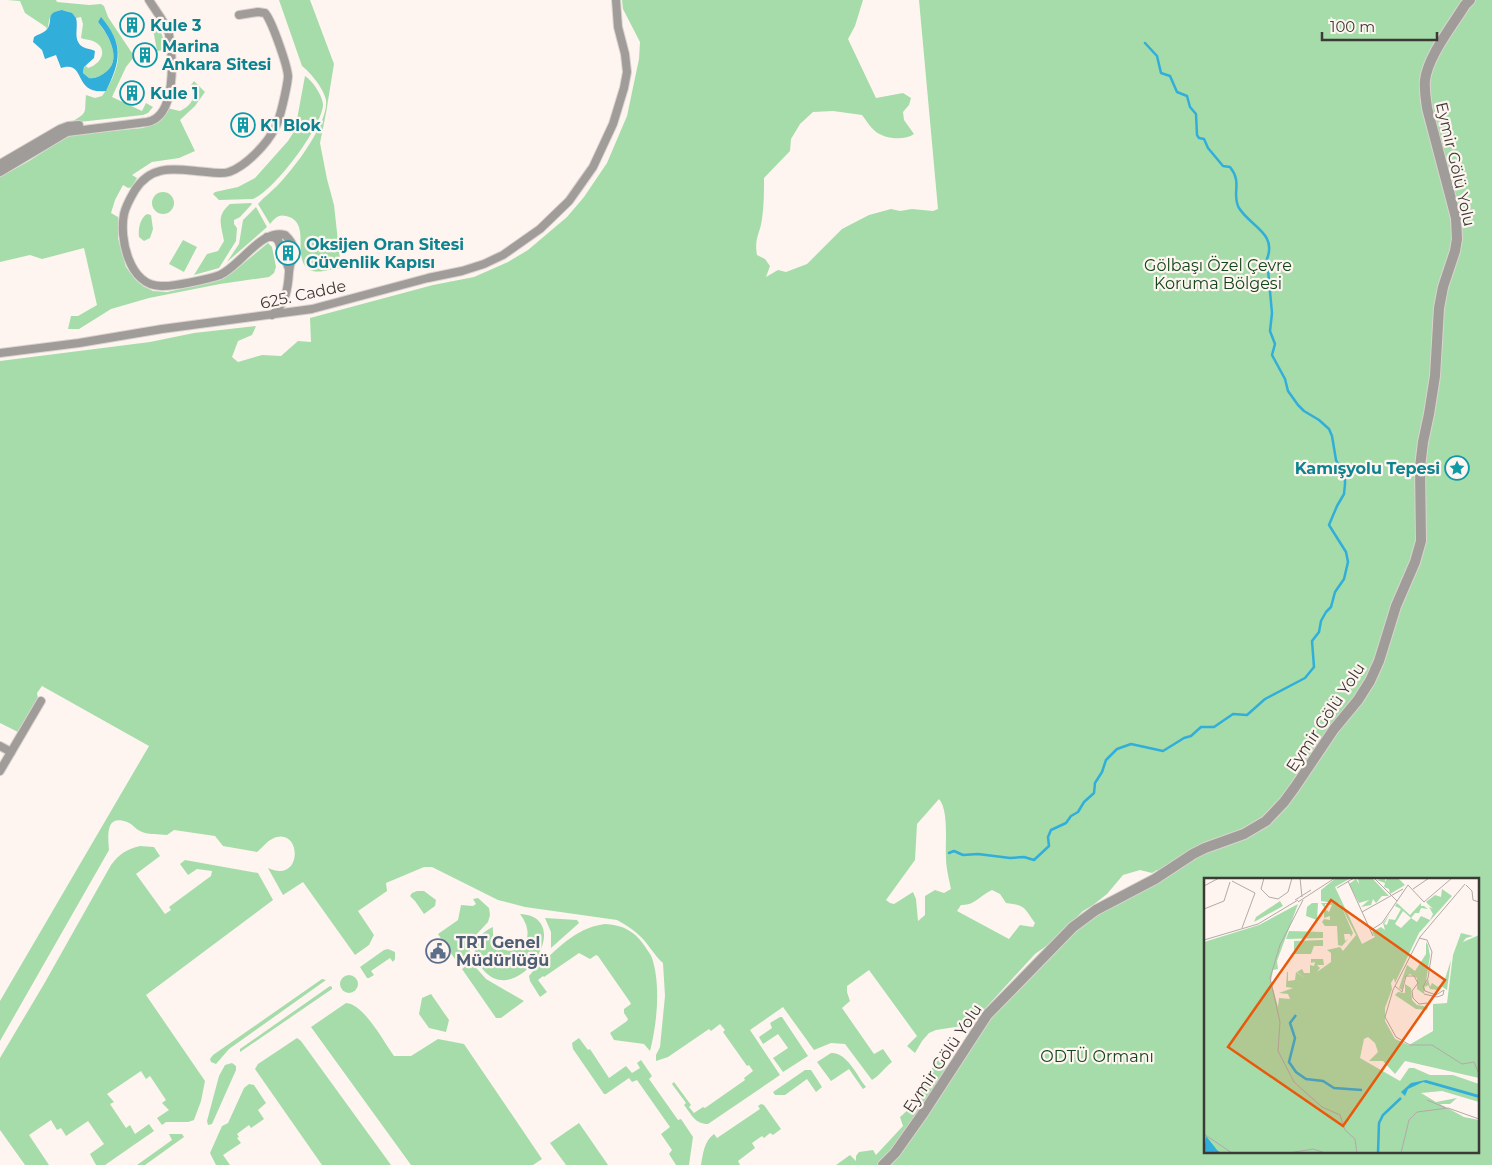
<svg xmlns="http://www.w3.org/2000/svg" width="1492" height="1165" viewBox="0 0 1492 1165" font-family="Montserrat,sans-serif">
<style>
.green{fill:#a6dca9;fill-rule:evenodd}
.water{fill:#31aed9}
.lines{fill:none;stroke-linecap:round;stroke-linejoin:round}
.stream{stroke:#31aed9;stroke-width:2.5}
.minor-casing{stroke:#dbd3cf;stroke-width:10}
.tertiary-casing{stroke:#dbd3cf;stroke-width:12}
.minor{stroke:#a09c99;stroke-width:8}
.tertiary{stroke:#a09c99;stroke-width:10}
.labels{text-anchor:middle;stroke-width:4.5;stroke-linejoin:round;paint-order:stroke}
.culture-label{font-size:16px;font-weight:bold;fill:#0d838f;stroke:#fef5f0;text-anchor:start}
.street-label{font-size:16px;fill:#3d3936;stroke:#fef5f0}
.park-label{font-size:16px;fill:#12461a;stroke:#fef5f0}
.service-label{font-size:16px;font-weight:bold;fill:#4e5e75;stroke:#fef5f0;text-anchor:start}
.inset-river{fill:none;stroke:#31aed9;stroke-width:2.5}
.inset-road{fill:none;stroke:#b1aaa6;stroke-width:1}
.view{fill:#e8590c;fill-opacity:0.15;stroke:#e8590c;stroke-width:2.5}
.inset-edge{fill:none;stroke:#3d3936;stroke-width:2.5}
</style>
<rect width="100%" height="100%" fill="#fef5f0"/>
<g class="green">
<path d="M7 0H56L57 2 89 5 101 4 104 6 108 17 132 53 133 58 126 67 112 97 142 111 146 103 153 107 148 113 143 115 70 123C89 111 84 115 86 95L95 98 102 96C106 91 109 85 112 79 124 54 118 38 101 18L98 22C108 35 122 57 107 71 101 76 95 79 89 78L83 73 85 65 88 68C102 64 109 48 93 41 88 39 85 40 81 38L83 24 81 17 76 18C71 11 58 6 52 15 48 19 49 25 47 30L46 27 25 13 20 1Z"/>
<path d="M279 0H310L334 64 326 113 320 143 327 179 334 205 341 268C332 269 318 274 310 270 290 259 313 222 286 216 278 214 275 218 270 224L258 204C264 197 271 192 277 186 293 170 329 123 326 100 324 89 311 73 302 66Z"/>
<path d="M622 0H863L855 26 848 39 876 98 903 93 911 98 909 105 903 112 904 120 914 134C904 141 884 139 875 131 870 127 866 120 862 115L833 111 813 112 800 124 791 139 790 151 764 178C764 192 764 205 762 219 760 234 754 238 757 255L765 259 770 266 766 277 778 270 786 272 807 264 842 229 869 215 891 209 900 211 912 209 933 211 938 209 919 0H1492V1165H883L977 1029 1073 927 1161 874 1157 870 1152 873 1140 870 1123 875 1107 894 1093 905 1083 911 1049 944 1035 954 982 1012 971 1019 968 1025 936 1030 929 1033 922 1041 915 1053 907 1046 917 1036 869 970 847 986V992L850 1001 842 1008 874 1054 883 1049 892 1062C884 1068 880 1075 872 1080L845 1044 831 1043 814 1050 783 1007 750 1030 780 1075 708 1124C695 1124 692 1115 684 1105L686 1103 672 1084 674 1082 691 1105 689 1107 694 1113 703 1107 705 1108 745 1080 744 1078 753 1071 749 1065 747 1066 723 1032 725 1030 720 1024 711 1031 709 1029 668 1057 656 1061V1055L660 1047 665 996 663 963C654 955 649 945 641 937 634 930 626 925 617 920L525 907 498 900 432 867H424L386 883 387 891 358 911 374 935 369 945 355 955 303 882 283 895 268 868C304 885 302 824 272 839 266 842 262 848 257 852L223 846 215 836 174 830 167 835C159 834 147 835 140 831 135 829 133 824 127 822 105 814 108 836 109 850L0 1041V1001L149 746 42 686 37 693 38 699 18 732 0 723V361L150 342 194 333 256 326 252 335 238 341 232 357 238 362 262 355 281 356 298 341 311 342 310 318 433 285 474 277 508 262 528 250 567 217 584 197 607 163 627 116 639 59 640 42 623 9ZM939 799C949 811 945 841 946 858 946 868 949 879 951 889L944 893 935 890 925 896V915L918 921 916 899 913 892 894 904 890 903 886 900 915 860 917 824ZM1206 879H1478V1151H1206ZM992 890 1000 894 1006 903C1026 905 1024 908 1035 923L1033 927 1020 925 1009 939 957 911 961 905C974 906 981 895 992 890Z"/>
<polygon points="156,17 163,38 164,50 157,51 153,29 149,22"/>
<path d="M305 76C312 80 323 96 323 105 322 127 274 191 253 199L219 200 213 194 215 192 238 187 255 178 288 141 295 130Z"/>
<path d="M194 81 205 92 195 106 180 120 195 151 179 158 152 162 132 175 137 178 132 187 128 188 123 185 115 200 111 213 118 217V238L126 267 135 279 143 286 153 291 167 292 217 281 233 272 268 243 272 247 276 267 274 273 269 277 220 284 149 298 111 309 79 329H68L71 316H78L97 305 84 248 42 259 30 255 0 262V177L29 161 69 135 143 128 155 123 167 108 180 111C191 106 197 97 191 85Z"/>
<circle cx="163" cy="203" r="11"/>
<path d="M251 203 252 204 240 217 234 220V224L237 228 236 241 219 268 194 275 207 254 218 251 224 241C221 224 216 216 230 204Z"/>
<polygon points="256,207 267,227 227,262 239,244 243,220"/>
<path d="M147 214 151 215 153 229 150 238 144 241 139 237C138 229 140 218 147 214Z"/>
<polygon points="183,240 197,247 184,272 169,264"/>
<path d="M140 846 154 847 160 856 136 874 165 914 171 910 169 907 211 876 212 871 197 869 188 875 180 864 185 860 258 873 273 900 146 995 205 1081 201 1101 194 1120 188 1122H166L162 1125 157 1118 169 1110 162 1103 166 1100 150 1076 146 1079 141 1071 107 1094 114 1102 110 1104 126 1128 130 1125 135 1134 149 1124 154 1131 105 1165H96L90 1154 104 1144 88 1121 66 1136 61 1128 57 1130 51 1120 29 1135 49 1165H25L0 1130V1058L44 984 111 865C119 854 127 849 140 846Z"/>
<polygon points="417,891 424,891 436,900 435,906 424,914 415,901 410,896 412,893"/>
<polygon points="478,898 489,908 490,915 488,922 475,936 469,953 457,962 438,934 458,920 461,905 473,906 476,904 473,899"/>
<path d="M520 914C579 917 515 1015 481 967 469 950 475 935 493 927 489 967 548 952 520 914Z"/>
<polygon points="545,918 577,920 579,923 551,948 551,932"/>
<path d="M605 924C624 925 636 932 646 948 648 951 651 955 652 958 661 985 657 1024 650 1051L644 1044 614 1040 610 1033 627 1021 628 1019 624 1013V1009L631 1004 630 1002 598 956 596 955 590 959 579 953 544 977 543 976 538 980 547 992 540 997 530 981 529 976 534 970C557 950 574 928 605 924Z"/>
<polygon points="388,949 395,952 395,959 393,962 390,958 371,971 374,975 369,978 367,978 360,967 384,950"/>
<polygon points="471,962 486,979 524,1001 501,1018 496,1018 462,969"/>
<circle cx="349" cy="984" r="9"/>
<polygon points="322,979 326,980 229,1049 216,1064 211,1062 210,1059 213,1055"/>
<polygon points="330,986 332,987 332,989 240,1052 240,1049"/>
<polygon points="431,994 449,1020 446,1032 429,1028 419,1014 422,998"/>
<path d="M346 1003C364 1004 383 1041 394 1056H411L438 1039 464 1044 542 1159 533 1165H411L311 1027Z"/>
<polygon points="780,1017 782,1017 808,1056 783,1072 773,1058 788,1048 778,1034 763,1044 759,1037 772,1028 770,1023"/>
<polygon points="297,1038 301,1041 391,1165 322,1165 255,1069 258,1064"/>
<polygon points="579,1038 588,1050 590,1049 609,1078 626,1066 632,1073 640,1068 637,1063 641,1060 652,1076 649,1079 678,1120 681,1119 693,1137 689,1165 676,1165 669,1154 672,1150 661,1134 670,1127 637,1080 632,1082 629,1078 606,1094 604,1094 573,1049 572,1043"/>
<path d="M831 1053C847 1052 857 1076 866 1087L863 1089 849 1069 831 1081 817 1062Z"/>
<path d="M937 1059 949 1068 911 1127 879 1165H836L850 1155 856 1161V1156L859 1152 873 1150 876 1155 903 1126 900 1117C918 1103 926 1078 937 1059Z"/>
<polygon points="232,1063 236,1066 236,1070 212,1124 208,1125 207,1121 219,1076 225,1065"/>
<polygon points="805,1070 811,1070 822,1087 816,1092 807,1079 785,1095 775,1095 773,1092"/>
<polygon points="249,1084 254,1085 266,1103 258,1110 264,1119 251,1128 249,1125 237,1134 239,1137 237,1138 241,1143 223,1155 230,1165 216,1165 210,1153 222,1126 228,1123 244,1088"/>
<path d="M761 1104 764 1105 781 1129 773 1135 770 1133 764 1138 762 1136 752 1143 755 1148 738 1161 740 1165H701C703 1154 704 1141 714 1134L717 1138 760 1109 758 1106Z"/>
<polygon points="579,1123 608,1165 566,1165 550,1143"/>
<polygon points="169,1134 182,1134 184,1137 145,1165 137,1165 172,1140"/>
</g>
<path class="water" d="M62 10 72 13 76 18C79 28 72 40 83 47 87 49 91 49 95 51L94 58 84 67 83 73 89 78C95 79 101 76 107 71 122 58 108 34 98 22L101 17C124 44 121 61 106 91 72 95 87 60 61 68L56 55 45 59 42 50 33 42 34 37C38 34 45 33 48 28 53 19 45 13 62 10Z"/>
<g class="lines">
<path class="stream" d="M949 853 954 851 963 855 978 854 1010 858 1024 857 1034 860 1049 846 1048 837 1051 830 1066 823 1071 816 1078 812 1084 802 1094 793 1095 783 1102 772 1106 760 1117 749 1131 744 1163 751 1184 738 1191 736 1201 727H1214L1233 714 1247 715 1265 699 1305 678 1314 667 1312 641 1319 632 1321 621 1326 612 1331 607 1335 592 1344 579 1348 562 1346 552 1329 525 1337 506 1344 494 1345 484V479L1336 460 1332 436 1329 429 1319 420 1304 411 1298 405 1288 391 1285 379 1272 355 1275 344 1270 331 1272 313 1267 259C1277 233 1251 227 1239 208 1231 194 1243 183 1230 167L1223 166 1208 148 1204 139 1199 138 1197 135 1196 114 1190 107 1187 96 1177 92 1170 76 1161 73 1157 56 1145 43"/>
<g class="minor-casing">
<g id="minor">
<path d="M239 15 258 12 265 13C272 21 288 67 288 77 287 87 280 120 275 128 267 144 246 166 229 172 222 174 214 173 207 172 178 170 153 162 135 190 131 197 126 205 124 214 119 238 129 286 161 286 172 287 209 279 220 275 240 266 262 228 285 235 301 250 290 256 289 272 288 288 286 304 272 315"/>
<polyline points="0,164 60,129 68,126 79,125"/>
<path d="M0 172 67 132 147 122C177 117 173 57 169 34 166 23 155 10 149 0"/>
<polyline points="267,237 274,237 278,240 289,269"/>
<polyline points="0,353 79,343 162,329 312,309 428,278 462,271 484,264 503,255 540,229 569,201 593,167 613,124 624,88 627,72 625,54 618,27 616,0"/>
<polyline points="0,746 11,752"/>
<polyline points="0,771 41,701"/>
</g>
</g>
<g class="tertiary-casing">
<path id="tertiary" d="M883 1165 895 1153 924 1112 987 1015 1073 927 1096 910 1155 879 1193 854 1205 848 1244 834 1266 821 1284 802 1295 787 1334 729 1358 700 1370 681 1379 661 1396 606 1415 562 1421 541 1420 467 1423 442 1429 414 1435 376 1439 308 1443 287 1455 251 1457 239 1456 218 1427 108C1426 99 1424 90 1425 80 1428 56 1452 26 1465 5L1470 0"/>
</g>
<use href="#minor" class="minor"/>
<use href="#tertiary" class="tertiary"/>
</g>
<defs>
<g id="building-ring" transform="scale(1.25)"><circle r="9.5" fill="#fef5f0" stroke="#0f9aa8" stroke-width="1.5"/><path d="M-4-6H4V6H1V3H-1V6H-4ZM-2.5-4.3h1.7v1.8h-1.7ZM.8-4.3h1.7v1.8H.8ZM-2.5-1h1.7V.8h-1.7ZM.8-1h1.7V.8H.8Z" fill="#0f9aa8"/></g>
<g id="sight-ring" transform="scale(1.25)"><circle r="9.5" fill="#fef5f0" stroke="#0f9aa8" stroke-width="1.5"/><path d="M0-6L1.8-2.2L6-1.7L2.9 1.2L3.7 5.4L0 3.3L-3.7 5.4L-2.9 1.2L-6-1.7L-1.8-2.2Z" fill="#0f9aa8"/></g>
<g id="civic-ring" transform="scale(1.25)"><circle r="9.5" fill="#fef5f0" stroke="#5c6f8a" stroke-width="1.5"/><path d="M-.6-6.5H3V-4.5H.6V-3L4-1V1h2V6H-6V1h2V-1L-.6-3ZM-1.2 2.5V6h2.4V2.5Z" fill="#5c6f8a"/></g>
</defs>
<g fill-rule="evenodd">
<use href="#building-ring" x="132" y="25"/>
<use href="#building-ring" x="145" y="55"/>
<use href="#building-ring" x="132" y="93"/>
<use href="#building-ring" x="243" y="125"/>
<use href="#building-ring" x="288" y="253"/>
<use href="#sight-ring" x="1457" y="468"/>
<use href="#civic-ring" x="438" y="951"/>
</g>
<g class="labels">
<g class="culture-label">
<text x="150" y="31">Kule 3</text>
<text x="162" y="52">Marina<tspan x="162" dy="18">Ankara Sitesi</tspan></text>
<text x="150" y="99">Kule 1</text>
<text x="260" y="131">K1 Blok</text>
<text x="306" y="250">Oksijen Oran Sitesi<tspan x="306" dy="18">Güvenlik Kapısı</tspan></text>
<text x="1440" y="474" text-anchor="end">Kamışyolu Tepesi</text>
</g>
<g class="street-label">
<text transform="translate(1456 164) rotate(77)" y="6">Eymir Gölü Yolu</text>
<text transform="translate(303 294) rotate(-12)" y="6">625. Cadde</text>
<text transform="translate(1325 717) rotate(-56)" y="6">Eymir Gölü Yolu</text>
<text transform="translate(942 1058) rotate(-56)" y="6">Eymir Gölü Yolu</text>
</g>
<g class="park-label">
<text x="1218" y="271">Gölbaşı Özel Çevre<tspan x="1218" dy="18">Koruma Bölgesi</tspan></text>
<text x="1097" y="1062">ODTÜ Ormanı</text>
</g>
<g class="service-label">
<text x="456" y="948">TRT Genel<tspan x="456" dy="18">Müdürlüğü</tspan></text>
</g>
</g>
<g transform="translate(1204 878)">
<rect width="275" height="275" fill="#fef5f0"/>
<path d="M132 0H147L131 9 158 66 171 59 168 54 177 49 181 52 179 45 186 36 180 46 183 47 185 41 191 42 197 31 191 28 193 25 206 37 217 25V28H220L224 31 217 30 215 35H211L207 40 213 44 217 38 226 42 229 36 225 29 229 31 222 24 231 17 237 19 238 11 248 18 215 55 191 105 190 100 187 105 188 111 181 130V143L191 161 205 167 229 153V126L243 125 249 77 257 55 269 58 262 60 259 64 275 57V200L201 183 191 196 179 183H165L174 174 171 165 164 159 160 161 156 180 196 203 205 190H210L226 197H249L275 206V224L238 213 217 215 232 224 253 220 246 226H236L260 239 275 242V275H0V64L55 47 94 26 73 83 74 91 69 92 67 103 74 129 75 120 86 121 84 116 75 115 89 110 82 109 83 94H89H84V103L91 102 92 94 102 101 93 94 98 91 100 95H106V87L110 88 111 84 107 85V81H119L120 87H113L116 90 113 94 127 84V75L123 72 136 69 139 73 152 57 136 26 117 23V12ZM199 33 207 40 197 50 191 46ZM168 0 185 18H178L172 25 169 21 167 27 157 29 165 22 155 25 145 6 152 1 155 6 154 1ZM181 0V4L183 0H194L201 7 186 16 185 11 180 9 181 5 173 2ZM76 23 79 28 50 44 52 39ZM108 25H114L113 42 102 38 103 29ZM117 25H132L138 30 149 55 147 59 146 56H140L141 63 144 61 138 68 134 67 133 48H121L118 44 120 41 126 42V38L120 40V30L125 34 128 27 121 26V29H120ZM85 53 119 54V60L82 61ZM119 62V68H110L107 76H90V63ZM222 64 224 67 226 78 220 116 213 111V100L206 96 201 99 198 112 195 110 203 87 211 93 222 76ZM247 82 243 112 237 108 234 112 226 111 224 107 220 110 224 101 226 109 228 105 234 109 240 104ZM201 106 207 110 208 122 213 127 224 129 223 132 212 131 191 117 194 114 201 115Z" fill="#a6dca9" fill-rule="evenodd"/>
<path d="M222 202 275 217V220L219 204 204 211 201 218 197 214 207 205ZM2 258 13 272 17 275H0Z" fill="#31aed9"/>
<path class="inset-river" d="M92 137 86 145 91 160 85 184 92 194 102 201 119 203 130 210 158 212M174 275 175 245 179 237 197 220"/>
<path class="inset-road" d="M60 0 57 11 65 19 74 21 84 14 88 0M96 0 98 19M170 0 193 23M28 3 51 15 38 50M144 3 169 58M261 6 216 59 189 112 181 139 192 159 206 167H228L258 186 270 184 275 196M204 7 220 24 248 0M262 7 268 13 269 22 275 24M0 8 15 0M133 10 150 0M209 11 225 0M91 22 107 12M99 22 76 67 66 100 76 144 74 173 90 204 118 229 136 237 141 252 151 261 153 275M94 24 131 0M0 31 20 23 26 4M158 34 199 11M167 52 178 45 204 7M215 60 223 62 228 74 224 100 219 109 221 113M0 62 54 46 94 22M191 108 198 114 202 98H210L214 105 208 113 209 120 215 126 223 125M221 113 232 117 240 112M220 116 233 119 239 117 240 112M223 222 242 230M0 256 28 275M85 275 109 271 121 275M197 275 205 242 213 234 244 230 275 241"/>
<path class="view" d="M127 22 241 102 139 248 24 169Z"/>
<rect width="275" height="275" class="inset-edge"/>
</g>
<path d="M1322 32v8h115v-8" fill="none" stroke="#3d3936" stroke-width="2.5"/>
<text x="1330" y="32" font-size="15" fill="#3d3936" stroke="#fef5f0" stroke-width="4" paint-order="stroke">100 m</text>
</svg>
